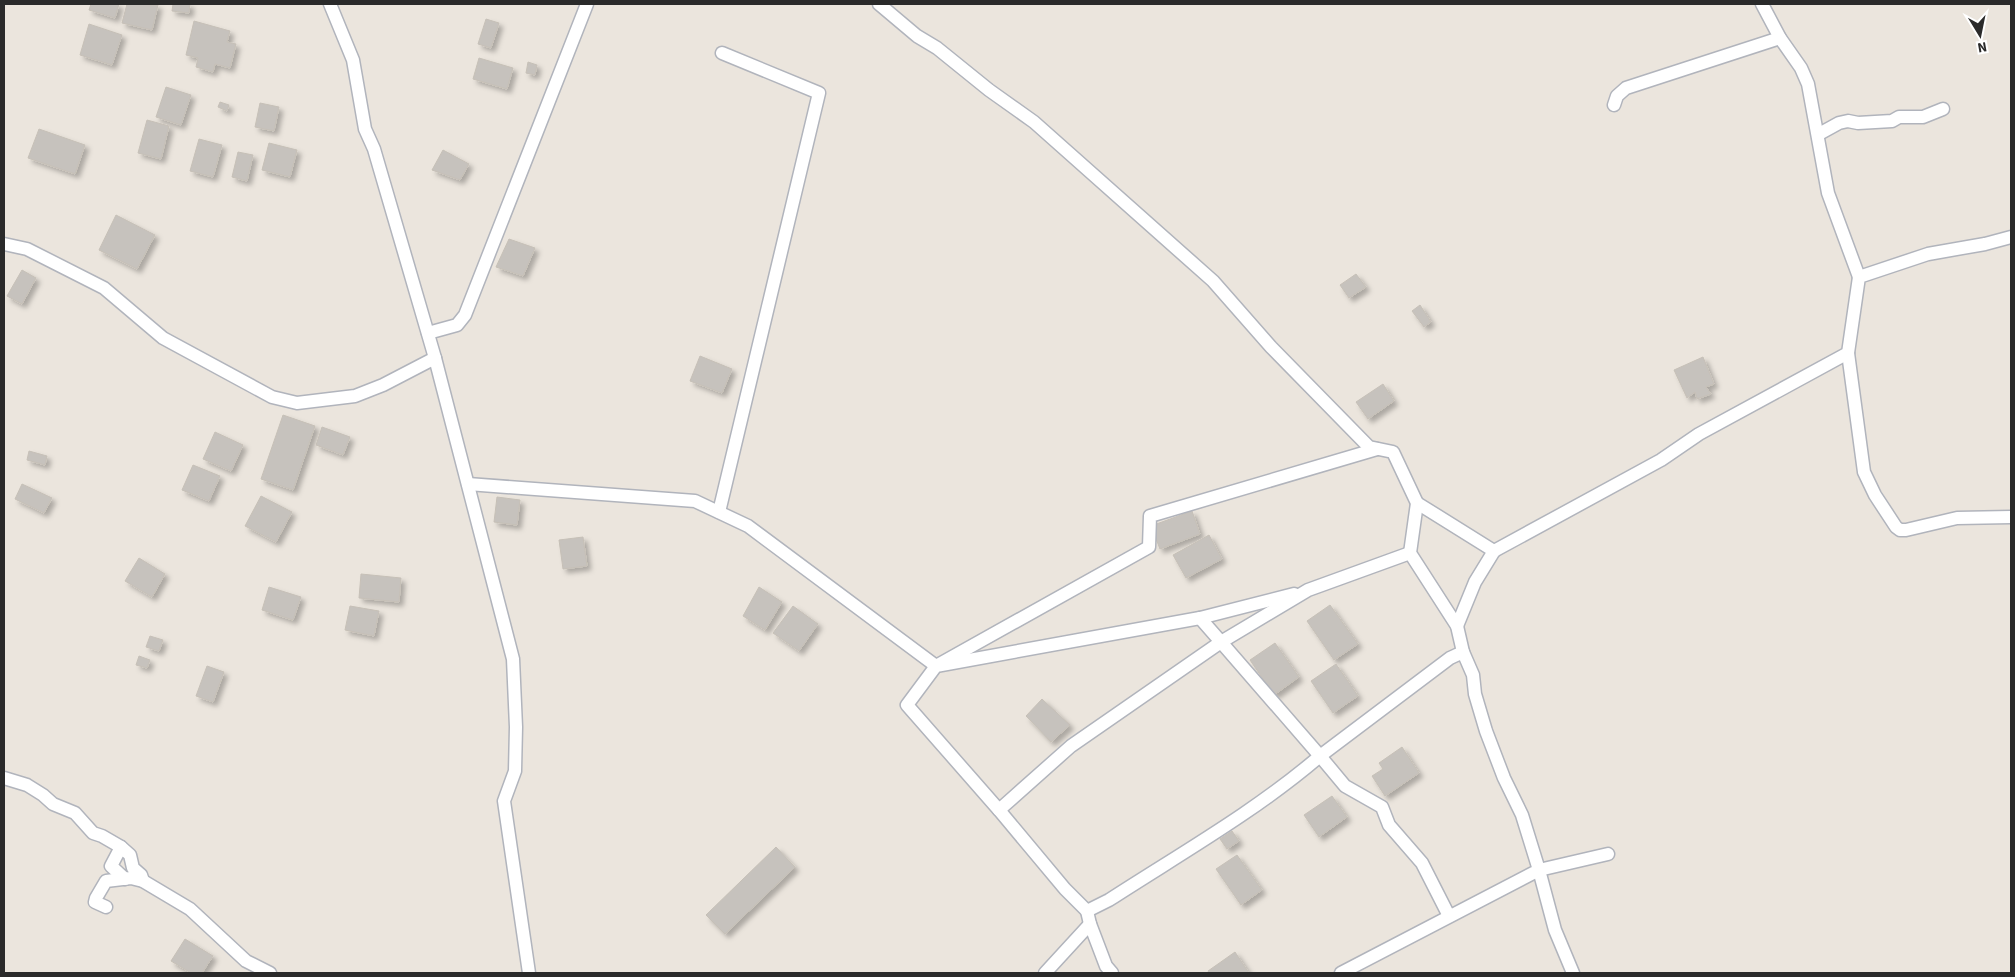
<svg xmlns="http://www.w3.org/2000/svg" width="2015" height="977" viewBox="0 0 2015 977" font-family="'Source Sans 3',sans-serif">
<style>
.building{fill:#c6c2bd;stroke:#c6c0b7;filter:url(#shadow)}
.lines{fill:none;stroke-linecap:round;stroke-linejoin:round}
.minor-casing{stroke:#b1b4bc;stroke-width:15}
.minor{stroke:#fff;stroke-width:12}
</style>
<defs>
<filter id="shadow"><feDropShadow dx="4" dy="4" stdDeviation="2.5" flood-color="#0004"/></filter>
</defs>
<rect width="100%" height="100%" fill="#ebe5dd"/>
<g class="building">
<polygon points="91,4 119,4 115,18 89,10"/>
<polygon points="127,4 158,5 152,30 122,23"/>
<polygon points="173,4 190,4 189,13 172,11"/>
<polygon points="486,19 499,23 491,48 478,44"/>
<polygon points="194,21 230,31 227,42 236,44 230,68 215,64 213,72 196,67 198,58 186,55"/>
<polygon points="89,24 122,35 112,65 80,55"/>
<polygon points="479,58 513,68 507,89 473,79"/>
<polygon points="528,62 537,65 535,75 526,73"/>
<polygon points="166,87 191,95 181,125 156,117"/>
<polygon points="220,102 229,105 227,111 218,107"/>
<polygon points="260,103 279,107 274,131 255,127"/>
<polygon points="147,120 169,126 161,159 138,153"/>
<polygon points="39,129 85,145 75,174 28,158"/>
<polygon points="199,139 222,145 213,177 190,171"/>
<polygon points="269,143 297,150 290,177 262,170"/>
<polygon points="443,150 469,164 460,180 432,170"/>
<polygon points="238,152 253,155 247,181 232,177"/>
<polygon points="116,215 155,235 137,269 99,250"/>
<polygon points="509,239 535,248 523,276 496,267"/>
<polygon points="22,270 36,278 22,304 7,296"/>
<polygon points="1356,274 1366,287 1349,298 1340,285"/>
<polygon points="1420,305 1431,322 1424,327 1412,311"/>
<polygon points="700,356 732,369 722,393 690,381"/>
<polygon points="1703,357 1714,384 1706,387 1711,394 1697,399 1695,392 1687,398 1674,370"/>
<polygon points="1383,384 1394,401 1368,419 1356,402"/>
<polygon points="283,415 315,426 293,490 261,479"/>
<polygon points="322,427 350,437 343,455 316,445"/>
<polygon points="215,432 243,445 231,471 203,459"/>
<polygon points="29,451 47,456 45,465 27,460"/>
<polygon points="193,465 220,476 209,501 182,490"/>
<polygon points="22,484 52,498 44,513 15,499"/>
<polygon points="261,496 292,512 276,542 245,526"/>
<polygon points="497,497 520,500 517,525 494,522"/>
<polygon points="1192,511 1200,534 1160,549 1151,526"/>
<polygon points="1209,535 1222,559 1186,578 1173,555"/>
<polygon points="583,537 587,566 563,569 559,540"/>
<polygon points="139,558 165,574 152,597 125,581"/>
<polygon points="361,574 401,578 399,602 359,598"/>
<polygon points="269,587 301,597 293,620 262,610"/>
<polygon points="759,587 782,602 765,630 743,616"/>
<polygon points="1330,605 1358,644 1334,660 1307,621"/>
<polygon points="350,606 379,611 374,636 345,630"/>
<polygon points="793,606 818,624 799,651 773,633"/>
<polygon points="150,636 163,640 159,651 146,647"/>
<polygon points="1275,643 1299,677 1274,695 1250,660"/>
<polygon points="139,656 150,660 147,668 136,665"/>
<polygon points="1336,664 1358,696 1333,713 1311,681"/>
<polygon points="207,666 224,672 213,702 196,696"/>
<polygon points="1042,699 1070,725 1051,742 1026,716"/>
<polygon points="1402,747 1419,773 1385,796 1372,776 1383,769 1379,763"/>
<polygon points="1332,796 1347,817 1319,837 1304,815"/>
<polygon points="1232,831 1239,841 1227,849 1220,839"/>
<polygon points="776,847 795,867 725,934 706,915"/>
<polygon points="1237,855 1262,890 1241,905 1216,869"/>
<polygon points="185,939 213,956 202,973 191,973 171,961"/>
<polygon points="1235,952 1249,973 1209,973 1208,971"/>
</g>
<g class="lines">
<g class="minor-casing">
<g id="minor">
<polyline points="330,4 353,60 365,129 374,149 435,358 513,659 516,727 515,771 504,801 529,973"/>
<polyline points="879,4 917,36 937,48 989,90 1034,122 1213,281 1271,347 1369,447 1393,452 1417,503 1410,553 1457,626 1463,652"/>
<polyline points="1762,4 1780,38 1801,68 1808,84 1828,193 1859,277"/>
<polyline points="1614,105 1617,96 1626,88 1780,38"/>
<polyline points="1819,134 1839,123 1848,121 1858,123 1892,121 1899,117 1923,117 1943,109"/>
<polyline points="4,244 27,249 104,288 163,338 272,397 297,403 355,396 383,385 435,358"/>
<polyline points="428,333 457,325 465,315 587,4"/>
<polyline points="1848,353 1864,472 1875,495 1896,527 1900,530 1906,530 1957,518 2011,517"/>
<polyline points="468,484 695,501 748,526 936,666 1149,547 1150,516 1377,449"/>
<polyline points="1417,503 1494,551 1661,460 1699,434 1848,353 1859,277 1928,254 1985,244 2011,237"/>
<polyline points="719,512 819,93 722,53"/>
<polyline points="1200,618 1294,594"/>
<polyline points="1457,626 1475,582 1494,551"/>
<polyline points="4,778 27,785 43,795 53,804 75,813 93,833 102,836 121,847"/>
<polyline points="999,810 907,705 936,666 1200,618 1221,642 1308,590 1410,553"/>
<polyline points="125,879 111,866 121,847 130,855 133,868 141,875 143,881"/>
<polyline points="106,907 95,902 96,898 106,881 131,878 143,881 190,909 246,961 270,973"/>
<polyline points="1087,911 1065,889 999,810 1071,746 1221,642 1320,756 1450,658 1463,652 1473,675 1475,694 1486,731 1504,778 1522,815 1539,870 1341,973"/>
<path d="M1090 924 1087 911 1109 900C1180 854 1256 811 1320 756L1345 786 1382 807 1389 825 1422 863 1449 916"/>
<polyline points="1045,973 1090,924 1106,966 1112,973"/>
<polyline points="1573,973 1555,930 1539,870 1608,854"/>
</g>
</g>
<use href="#minor" class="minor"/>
</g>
<rect width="2015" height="977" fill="none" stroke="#2a2a2a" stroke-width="10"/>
<g transform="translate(1980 35) rotate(170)" stroke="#ffffff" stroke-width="4" paint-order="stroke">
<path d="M0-4L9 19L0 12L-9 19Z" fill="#2a2a2a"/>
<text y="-8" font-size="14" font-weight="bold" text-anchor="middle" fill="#2a2a2a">N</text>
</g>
</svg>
